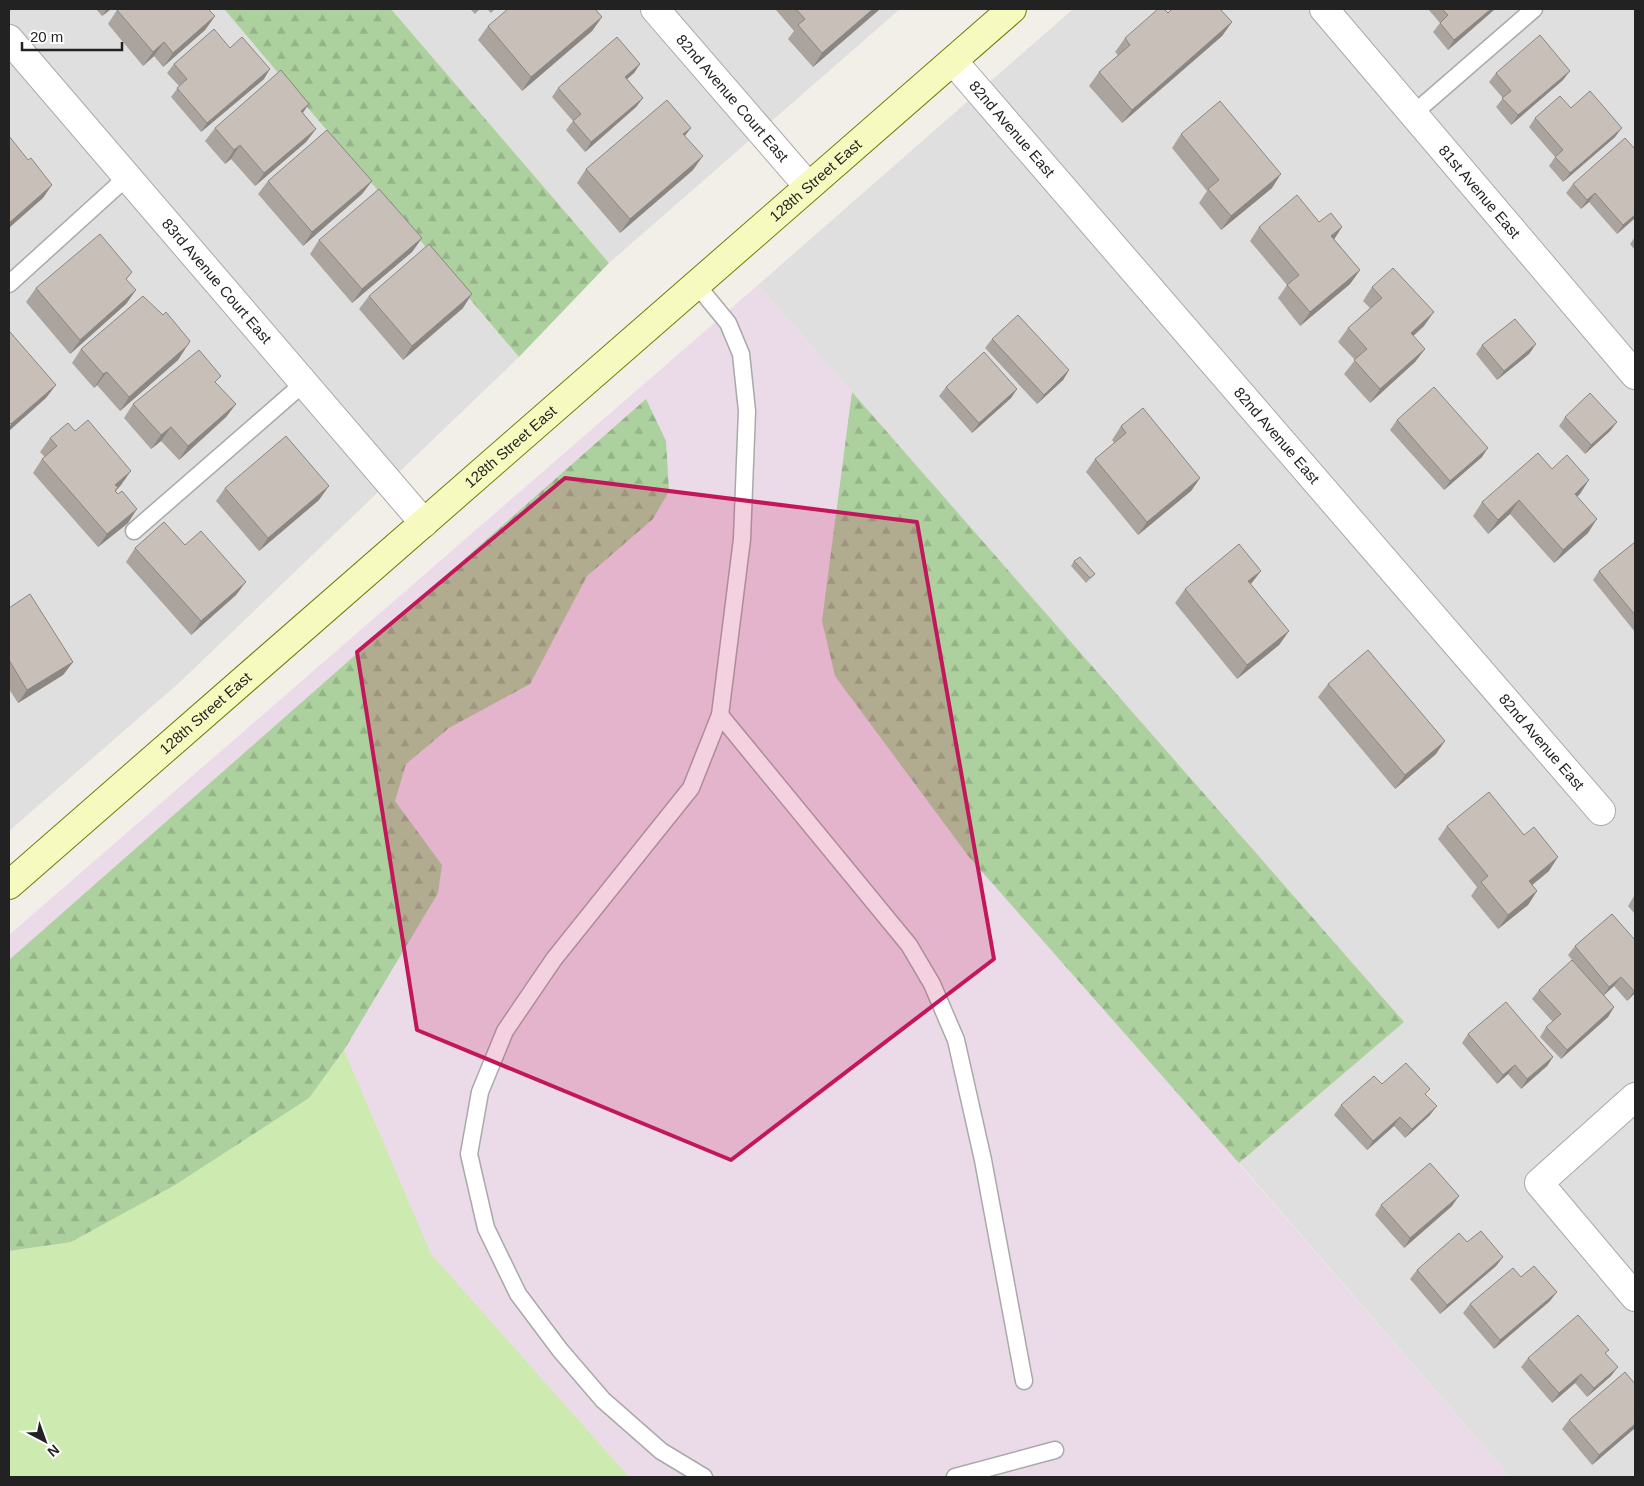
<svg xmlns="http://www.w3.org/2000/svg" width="1644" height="1486" viewBox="0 0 1644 1486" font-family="Helvetica,sans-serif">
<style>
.residential{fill:#e0dfdf}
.industrial{fill:#ebdbe8}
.grass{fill:#cdebb0}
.forest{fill:url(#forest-firs)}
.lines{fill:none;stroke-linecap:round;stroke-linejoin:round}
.lane-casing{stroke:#a9a9a9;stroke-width:19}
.street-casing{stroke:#a9a9a9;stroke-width:30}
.secondary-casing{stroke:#707d05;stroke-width:30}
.lane{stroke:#fff;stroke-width:16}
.street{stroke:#fff;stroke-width:28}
.secondary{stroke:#f7fabf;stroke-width:28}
.wall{fill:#aba49e}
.shaded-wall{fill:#8b8681}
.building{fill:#c7bfb8;stroke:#8b8681}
.marked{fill:#c2185b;fill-opacity:0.2;stroke:#c2185b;stroke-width:4;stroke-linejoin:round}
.labels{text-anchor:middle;stroke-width:4;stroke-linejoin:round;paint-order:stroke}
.street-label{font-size:15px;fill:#222;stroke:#fff}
</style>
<defs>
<pattern id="forest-firs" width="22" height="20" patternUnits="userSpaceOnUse" patternTransform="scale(1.25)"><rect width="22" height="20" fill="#add19e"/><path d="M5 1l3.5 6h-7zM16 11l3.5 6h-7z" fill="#95b388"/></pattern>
</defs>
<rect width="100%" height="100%" fill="#f2efe9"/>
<g class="residential">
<polygon points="9,9 224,9 519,357 180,682 9,831"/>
<polygon points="391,9 900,9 609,263"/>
<polygon points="1073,9 1635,9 1635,1477 1510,1477 1239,1163 1403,1022 758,285"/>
</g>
<polygon class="industrial" points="758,285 1404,1022 1239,1164 1510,1477 9,1477 9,935"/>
<polygon class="grass" points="344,1050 431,1254 629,1477 9,1477 9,1251 71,1242 309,1098"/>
<g class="forest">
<polygon points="224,9 391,9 609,263 519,357"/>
<polygon points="852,392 1404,1022 1239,1163 969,857 835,676 822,621"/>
<polygon points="646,399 666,441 669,491 653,519 587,576 530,684 449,728 406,764 395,801 442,865 438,893 344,1050 309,1098 175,1185 71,1242 9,1251 9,960"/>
</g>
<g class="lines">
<g class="lane-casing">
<g id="lane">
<polyline points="1413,114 1534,9"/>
<polyline points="9,284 127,177"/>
<polyline points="696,284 728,323 741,354 747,411 742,539 720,715 691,788 554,959 505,1031 480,1092 469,1154 486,1228 518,1294 560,1350 603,1400 661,1451 704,1477"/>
<polyline points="134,531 304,383"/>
<polyline points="720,715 909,945 932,984 956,1040 983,1160 1024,1381"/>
<polyline points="955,1477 1055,1450"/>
</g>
</g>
<g class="street-casing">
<g id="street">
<path id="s1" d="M655 9 808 186"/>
<path id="s2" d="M1324 9 1635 375"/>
<path id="s3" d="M9 39 424 523"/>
<path id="s4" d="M953 61 1601 811"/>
<polyline points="1635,1097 1539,1183 1635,1297"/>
</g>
</g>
<g class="secondary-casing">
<g id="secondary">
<path id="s5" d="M9 885 1012 9"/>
</g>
</g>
<use href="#lane" class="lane"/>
<use href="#street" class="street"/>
<use href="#secondary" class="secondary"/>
</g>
<g class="wall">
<polygon points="96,9 111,9 102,16"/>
<polygon points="470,9 480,9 475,14"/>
<polygon points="487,9 495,9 491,13"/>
<polygon points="777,9 880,9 813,67 788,39 794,31 776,10"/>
<polygon points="1428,9 1495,9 1448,50 1433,32 1440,23"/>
<polygon points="117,10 215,16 205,30 163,67 154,56 143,66 108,24"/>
<polygon points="1168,13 1232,22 1222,36 1122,123 1089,86 1099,72 1118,55 1115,52 1125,38"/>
<polygon points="602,17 592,31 522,91 478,40 488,26"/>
<polygon points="230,48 264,79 201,132 171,97 179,86 167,73 174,64"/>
<polygon points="640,64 634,73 627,79 643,98 636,107 585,152 566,130 573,121 552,97 558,88"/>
<polygon points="1496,73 1563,80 1511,125 1496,107 1503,98 1489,82"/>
<polygon points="1571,108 1615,137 1563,182 1549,166 1555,157 1529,127 1535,118"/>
<polygon points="303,113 316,129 306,142 255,186 231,159 225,164 205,141 215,128"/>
<polygon points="1181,134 1272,188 1221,230 1199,203 1207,191 1172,148"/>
<polygon points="685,136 693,170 620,233 577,183 586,169"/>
<polygon points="1635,149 1635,218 1617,234 1589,202 1581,209 1566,193 1573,184"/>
<polygon points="268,181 372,181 362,194 303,246 258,194"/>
<polygon points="1319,222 1342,227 1334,239 1360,270 1350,284 1300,326 1278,298 1287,285 1250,241 1259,227"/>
<polygon points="1635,237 1635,250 1630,244"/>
<polygon points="422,238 412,252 352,303 310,254 319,240"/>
<polygon points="132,272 126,280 136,290 126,304 70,354 26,302 36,288"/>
<polygon points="1372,287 1424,326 1413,336 1425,349 1415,362 1370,403 1344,374 1355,360 1338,342 1348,328 1370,308 1363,301"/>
<polygon points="369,296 463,308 403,360 359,309"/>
<polygon points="992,339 1069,370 1063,380 1037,404 985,348"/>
<polygon points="1536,344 1529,354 1497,380 1476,354 1482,345"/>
<polygon points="187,346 178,360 120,411 97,385 94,388 72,363 81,349"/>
<polygon points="216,384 236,404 226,417 179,460 161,441 151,449 124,418 133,404"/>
<polygon points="946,387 1017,389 1011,398 972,433 939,396"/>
<polygon points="1565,417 1617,422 1610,431 1585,454 1559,426"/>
<polygon points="1397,420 1482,457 1444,490 1390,430"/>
<polygon points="1121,426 1200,478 1191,491 1138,535 1086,472 1095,459 1114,443 1112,440"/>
<polygon points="50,438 121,485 116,491 128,523 98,547 33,473 42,459 45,457 40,452"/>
<polygon points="1552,469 1580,494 1577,496 1588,533 1554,563 1510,514 1488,534 1473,516 1482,502"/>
<polygon points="225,488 319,500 259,551 216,501"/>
<polygon points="1635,542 1635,632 1593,580 1599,571"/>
<polygon points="185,545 236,595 191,635 126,562 135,548"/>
<polygon points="1074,561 1095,574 1086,583 1071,566"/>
<polygon points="1185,589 1289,631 1279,645 1237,679 1175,603"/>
<polygon points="9,608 73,662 63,675 18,703 9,689"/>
<polygon points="1328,684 1436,754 1395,789 1318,697"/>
<polygon points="1447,826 1549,871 1532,885 1537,891 1528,905 1498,929 1471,896 1477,887 1438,839"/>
<polygon points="1634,896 1635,896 1635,914 1628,906"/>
<polygon points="1635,940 1635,993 1627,1001 1614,986 1604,995 1614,1007 1608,1017 1561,1059 1540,1037 1546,1027 1553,1022 1532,999 1539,990 1581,971 1568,955 1575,946"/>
<polygon points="1468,1034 1553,1057 1547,1066 1521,1089 1508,1074 1497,1084 1462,1043"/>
<polygon points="1382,1084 1430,1115 1405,1138 1394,1126 1367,1150 1334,1115 1341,1105"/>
<polygon points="1381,1205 1452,1206 1404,1248 1375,1215"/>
<polygon points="1467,1242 1503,1257 1496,1266 1440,1314 1410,1279 1417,1270"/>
<polygon points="1521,1277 1550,1301 1494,1349 1463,1313 1470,1304"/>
<polygon points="1606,1353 1611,1376 1587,1397 1575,1383 1552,1403 1521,1367 1528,1358"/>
<polygon points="1569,1420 1635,1428 1592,1465 1562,1429"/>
</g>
<g class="shaded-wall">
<polygon points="107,9 111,9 102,16"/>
<polygon points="873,9 880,9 813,67 822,53"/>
<polygon points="1491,9 1495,9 1448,50 1454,40"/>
<polygon points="215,16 205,30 163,67 173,53"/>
<polygon points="602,17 592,31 522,91 531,77"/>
<polygon points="1232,22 1222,36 1122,123 1132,110"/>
<polygon points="164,42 154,56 143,66 153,52"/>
<polygon points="640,64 634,73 619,86 625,77"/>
<polygon points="270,69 264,79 201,132 207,123"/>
<polygon points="1570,71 1563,80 1511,125 1518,115"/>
<polygon points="643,98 636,107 585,152 591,142"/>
<polygon points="309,104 300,117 301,111"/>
<polygon points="691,128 681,141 683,134"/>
<polygon points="1622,128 1615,137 1563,182 1570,173"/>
<polygon points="316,129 306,142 255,186 264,173"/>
<polygon points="240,145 231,159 225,164 234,150"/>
<polygon points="703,156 693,170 620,233 630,219"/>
<polygon points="1281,174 1272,188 1221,230 1231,216"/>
<polygon points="372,181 362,194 303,246 312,232"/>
<polygon points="52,185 43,198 9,228 9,223"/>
<polygon points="1595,193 1589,202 1581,209 1587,200"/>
<polygon points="1635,215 1635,218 1617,234 1623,225"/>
<polygon points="1342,227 1333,241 1331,236"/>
<polygon points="422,238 412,252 352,303 362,289"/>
<polygon points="1360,270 1350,284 1300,326 1310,312"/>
<polygon points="136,290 126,304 70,354 80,340"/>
<polygon points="472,294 463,308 403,360 412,346"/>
<polygon points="1434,312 1424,326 1401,347 1411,333"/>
<polygon points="1536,344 1529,354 1497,380 1504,371"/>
<polygon points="187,346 178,360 120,411 129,397"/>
<polygon points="1425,349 1415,362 1370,403 1380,389"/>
<polygon points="1069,370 1063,380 1037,404 1044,395"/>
<polygon points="107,372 97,385 94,388 103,374"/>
<polygon points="56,385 46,398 9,431 9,427 11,424"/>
<polygon points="1017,389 1011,398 972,433 979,423"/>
<polygon points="236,404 226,417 179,460 188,446"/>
<polygon points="1617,422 1610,431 1585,454 1591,445"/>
<polygon points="171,427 161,441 151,449 161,435"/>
<polygon points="1488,448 1482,457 1444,490 1450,481"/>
<polygon points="131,471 121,485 118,488 108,501 115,485"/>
<polygon points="1200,478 1191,491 1138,535 1147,522"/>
<polygon points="1589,480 1580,494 1565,507 1575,494"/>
<polygon points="329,486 319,500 259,551 268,538"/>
<polygon points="1519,500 1510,514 1488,534 1498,520"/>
<polygon points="137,509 128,523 98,547 107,534"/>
<polygon points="1597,519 1588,533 1554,563 1563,550"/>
<polygon points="1261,571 1251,584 1248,581"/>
<polygon points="246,582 236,595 191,635 201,621"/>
<polygon points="1289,631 1279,645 1237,679 1247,665"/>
<polygon points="73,662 63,675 18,703 27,690"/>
<polygon points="1445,741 1436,754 1395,789 1405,775"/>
<polygon points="1558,857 1549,871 1520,895 1529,881"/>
<polygon points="1537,891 1528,905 1498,929 1508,915"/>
<polygon points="1621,977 1614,986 1603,996 1609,987"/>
<polygon points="1635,990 1635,993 1627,1001 1634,991"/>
<polygon points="1614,1007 1608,1017 1561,1059 1567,1050"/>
<polygon points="1553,1057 1547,1066 1521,1089 1527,1079"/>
<polygon points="1515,1065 1508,1074 1497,1084 1503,1075"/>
<polygon points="1437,1106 1430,1115 1405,1138 1412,1129"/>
<polygon points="1400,1117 1394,1126 1367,1150 1373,1141"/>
<polygon points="1459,1196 1452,1206 1404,1248 1410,1238"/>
<polygon points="1503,1257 1496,1266 1440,1314 1447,1305"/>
<polygon points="1557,1292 1550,1301 1494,1349 1500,1340"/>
<polygon points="1618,1367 1611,1376 1587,1397 1594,1388"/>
<polygon points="1581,1374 1575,1383 1552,1403 1559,1393"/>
<polygon points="1635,1424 1635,1428 1592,1465 1599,1455"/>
</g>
<g class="building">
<polygon points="119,9 208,9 215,16 173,53 164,42 153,52 117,10"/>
<polygon points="508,9 595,9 602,17 531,77 488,26"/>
<polygon points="796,9 873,9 822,53 798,25 805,19"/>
<polygon points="1158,9 1164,9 1168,13 1172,9 1220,9 1232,22 1132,110 1099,72 1130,45 1125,38"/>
<polygon points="1442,9 1491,9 1454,40 1440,23 1448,15"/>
<polygon points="214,29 230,48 242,37 270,69 207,123 177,88 187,79 174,64"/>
<polygon points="1540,35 1570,71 1518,115 1502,98 1511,91 1496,73"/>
<polygon points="617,37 640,64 625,77 643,98 591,142 573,121 581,114 558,88"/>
<polygon points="281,70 309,104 301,111 316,129 264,173 240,145 234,150 215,128"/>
<polygon points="1590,91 1622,128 1570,173 1555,157 1563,150 1535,118 1560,96 1571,108"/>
<polygon points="667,100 691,128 683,134 703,156 630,219 586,169"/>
<polygon points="1220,101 1281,174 1231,216 1208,189 1219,180 1181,134"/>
<polygon points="327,130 372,181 312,232 268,181"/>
<polygon points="9,136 28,160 31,158 52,185 9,223"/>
<polygon points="1625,138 1635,149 1635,215 1623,225 1595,193 1587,200 1573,184"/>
<polygon points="379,189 422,238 362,289 319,240"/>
<polygon points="1297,195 1319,222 1331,213 1342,227 1331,236 1360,270 1310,312 1287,285 1299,275 1259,227"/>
<polygon points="100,234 132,272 126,279 136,290 80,340 36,288"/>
<polygon points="429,244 472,294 412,346 369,296"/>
<polygon points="1393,268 1434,312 1411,333 1425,349 1380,389 1354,360 1367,349 1348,328 1382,298 1372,287"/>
<polygon points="143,296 163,315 166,312 190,341 187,346 129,397 107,372 103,374 81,349"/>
<polygon points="1018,315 1069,370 1044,395 992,339"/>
<polygon points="1515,319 1536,344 1504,371 1482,345"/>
<polygon points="9,332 10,332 56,385 11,424 9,422"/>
<polygon points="199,350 221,376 215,382 236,404 188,446 171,427 161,435 133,404"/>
<polygon points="984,352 1017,389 979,423 946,387"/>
<polygon points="1434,387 1488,448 1450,481 1397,420"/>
<polygon points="1590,393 1617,422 1591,445 1565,417"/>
<polygon points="1143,408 1200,478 1147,522 1095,459 1126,433 1121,426"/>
<polygon points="88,420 131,471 115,485 118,487 115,491 118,494 122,491 137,509 107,534 42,459 57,446 50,438 68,423 75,431"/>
<polygon points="286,436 329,486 268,538 225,488"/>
<polygon points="1538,453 1552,469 1567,455 1589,480 1575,494 1597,519 1563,550 1519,500 1498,520 1482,502"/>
<polygon points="164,522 185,545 201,531 246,582 201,621 135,548"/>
<polygon points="1635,542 1635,615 1599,571"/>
<polygon points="1239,544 1261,571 1248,581 1289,631 1247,665 1185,589"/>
<polygon points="1080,557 1095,574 1090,578 1074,561"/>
<polygon points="30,594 73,662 27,690 9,660 9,608"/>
<polygon points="1368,650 1445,741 1405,775 1328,684"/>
<polygon points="1489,792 1524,835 1534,827 1558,857 1529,881 1537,891 1508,915 1481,882 1488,876 1447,826"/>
<polygon points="1612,914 1635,940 1635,990 1634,991 1621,977 1609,987 1575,946"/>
<polygon points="1572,960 1614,1007 1567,1050 1546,1027 1561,1014 1539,990"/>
<polygon points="1506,1002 1553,1057 1527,1079 1515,1065 1503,1075 1468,1034"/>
<polygon points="1406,1063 1430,1089 1425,1094 1437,1106 1412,1129 1400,1117 1373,1141 1341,1105 1374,1076 1382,1084"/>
<polygon points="1430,1163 1459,1196 1410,1238 1381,1205"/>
<polygon points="1481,1231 1503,1257 1447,1305 1417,1270 1459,1233 1467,1242"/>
<polygon points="1534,1266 1557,1292 1500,1340 1470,1304 1513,1268 1521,1277"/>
<polygon points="1578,1315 1609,1350 1605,1353 1618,1367 1594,1388 1581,1374 1559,1393 1528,1358"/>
<polygon points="1625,1372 1635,1384 1635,1408 1634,1410 1635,1411 1635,1424 1599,1455 1569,1420"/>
</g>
<path class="marked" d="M565 478 917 522 994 959 731 1160 417 1030 357 652Z"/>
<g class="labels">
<g class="street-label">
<text dy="5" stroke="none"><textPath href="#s1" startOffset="118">82nd Avenue Court East</textPath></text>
<text dy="5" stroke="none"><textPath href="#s4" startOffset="90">82nd Avenue East</textPath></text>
<text dy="5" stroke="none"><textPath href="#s5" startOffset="1071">128th Street East</textPath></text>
<text dy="5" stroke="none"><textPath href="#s2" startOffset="240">81st Avenue East</textPath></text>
<text dy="5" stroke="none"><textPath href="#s3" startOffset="319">83rd Avenue Court East</textPath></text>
<text dy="5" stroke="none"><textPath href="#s4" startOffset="495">82nd Avenue East</textPath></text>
<text dy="5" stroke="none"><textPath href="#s5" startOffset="666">128th Street East</textPath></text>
<text dy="5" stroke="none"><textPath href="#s5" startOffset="261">128th Street East</textPath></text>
<text dy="5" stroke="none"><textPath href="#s4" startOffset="900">82nd Avenue East</textPath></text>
</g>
</g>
<rect width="1644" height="1486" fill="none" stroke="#222222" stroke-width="20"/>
<g transform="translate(45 1441) rotate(139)" stroke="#ffffff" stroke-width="4" paint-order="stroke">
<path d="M0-4L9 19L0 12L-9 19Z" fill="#222222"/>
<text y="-8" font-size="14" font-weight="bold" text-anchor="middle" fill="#222222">N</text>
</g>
<path d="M22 42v8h100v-8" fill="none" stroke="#222222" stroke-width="2.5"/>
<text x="30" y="42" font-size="15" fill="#222222" stroke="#ffffff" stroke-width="4" paint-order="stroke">20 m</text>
</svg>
